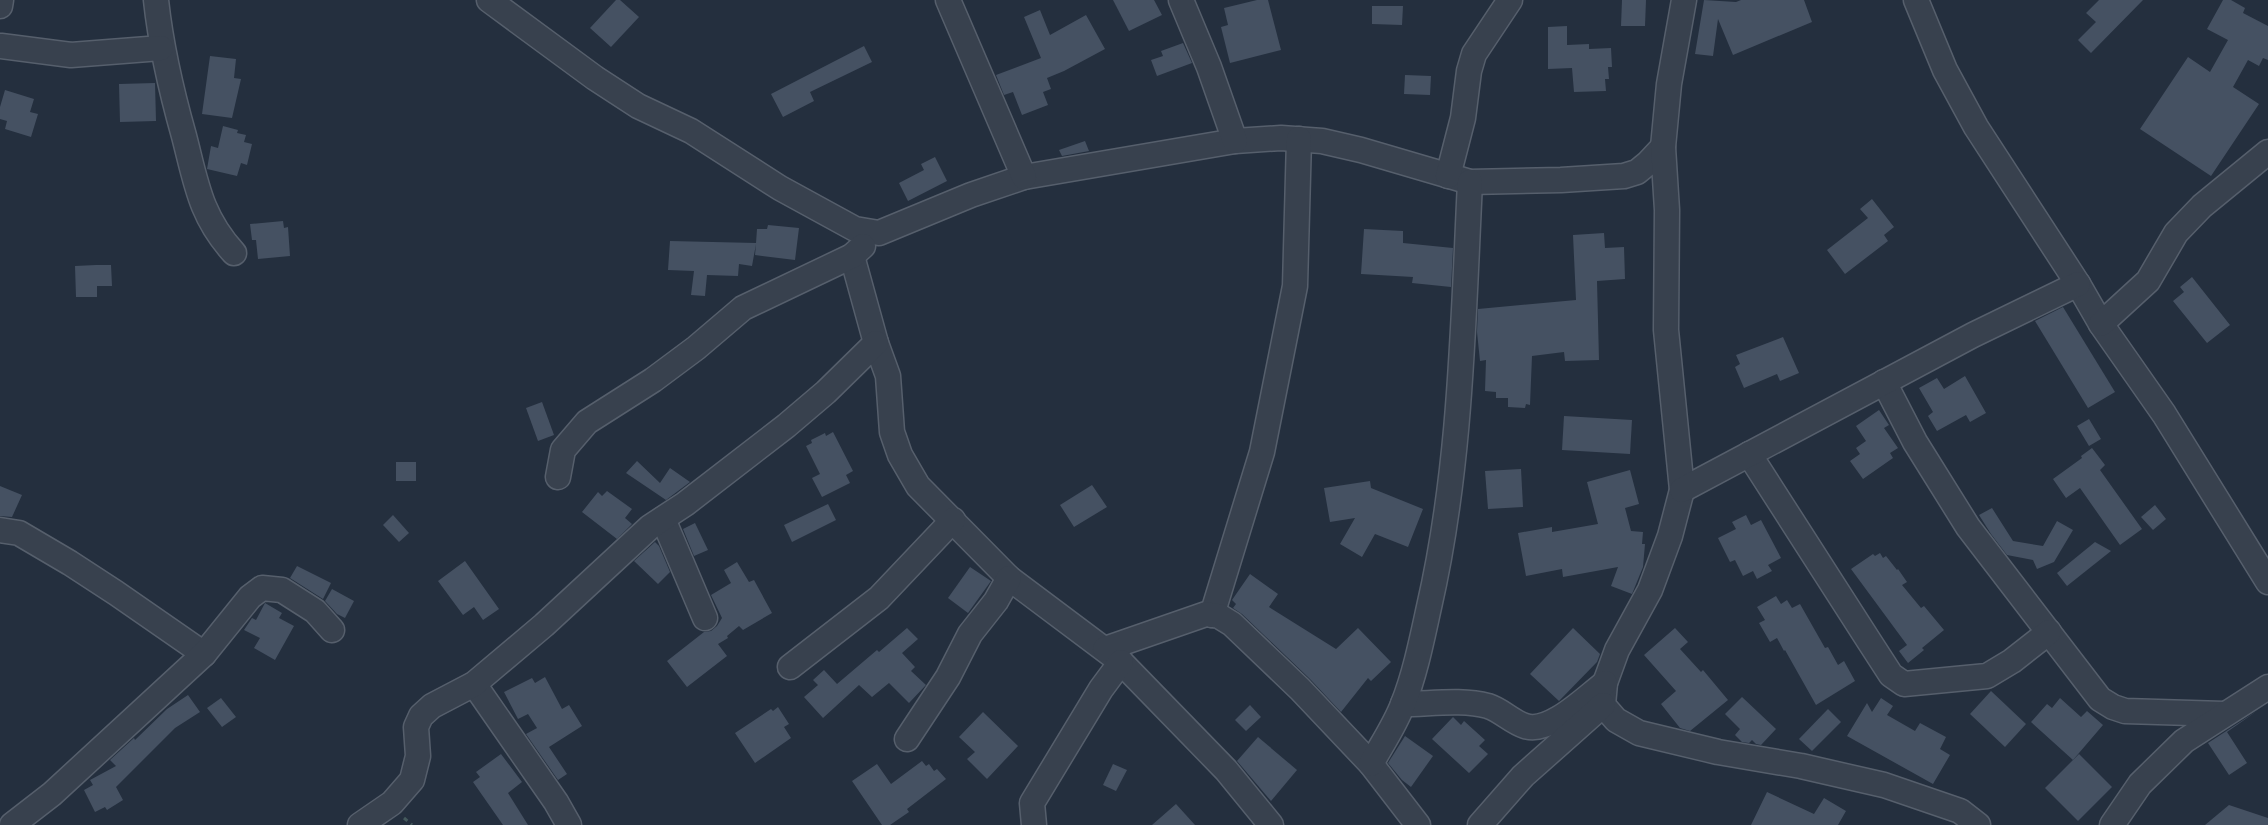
<svg xmlns="http://www.w3.org/2000/svg" width="2268" height="825" viewBox="0 0 2268 825" font-family="'Alegreya Sans',sans-serif">
<style>
.building{fill:#455162}
.lines{fill:none;stroke-linecap:round;stroke-linejoin:round}
.minor-casing{stroke:#565f6c;stroke-width:27}
.path{stroke:#44595c;stroke-width:3;stroke-dasharray:4.5 4.5;stroke-linecap:butt}
.minor{stroke:#38414e;stroke-width:24}
</style>
<rect width="100%" height="100%" fill="#242f3e"/>
<g class="building">
<polygon points="616,0 620,0 639,17 611,47 590,28"/>
<polygon points="1113,0 1154,0 1162,15 1129,31"/>
<polygon points="1257,0 1268,0 1281,50 1230,63 1221,27 1228,25 1224,8"/>
<polygon points="1622,0 1646,0 1645,26 1621,26"/>
<polygon points="1704,0 1736,2 1741,0 1804,0 1812,22 1733,55 1718,19 1713,56 1695,54"/>
<polygon points="2099,0 2143,0 2091,53 2078,40 2096,22 2086,13"/>
<polygon points="2223,0 2231,0 2245,8 2243,13 2268,26 2268,60 2263,58 2259,66 2248,60 2233,87 2259,104 2211,176 2140,129 2188,57 2210,72 2228,40 2207,29"/>
<polygon points="1372,6 1403,6 1402,25 1372,24"/>
<polygon points="1040,10 1050,35 1086,15 1105,49 1064,71 1047,78 1051,89 1043,92 1048,105 1022,115 1013,92 1004,95 996,75 1041,58 1024,17"/>
<polygon points="1567,26 1567,45 1589,44 1589,49 1611,48 1612,67 1608,67 1609,79 1605,79 1606,91 1574,92 1572,68 1548,69 1548,27"/>
<polygon points="1183,43 1192,63 1157,76 1151,60 1163,56 1161,51"/>
<polygon points="864,46 872,62 810,92 814,101 783,117 771,94"/>
<polygon points="210,56 236,59 234,78 241,79 232,118 202,114"/>
<polygon points="1405,75 1431,76 1430,95 1404,94"/>
<polygon points="155,83 156,121 120,122 119,84"/>
<polygon points="5,90 34,99 30,112 38,114 31,137 5,129 7,121 0,119 0,107"/>
<polygon points="223,126 238,130 237,133 246,135 244,142 252,144 247,165 241,163 237,176 207,169 211,146 218,148"/>
<polygon points="1085,141 1089,151 1062,156 1059,150"/>
<polygon points="935,157 947,181 908,201 899,183 924,170 921,164"/>
<polygon points="1872,199 1894,227 1884,235 1888,241 1845,274 1827,250 1868,218 1860,209"/>
<polygon points="283,221 284,228 288,227 290,256 258,259 256,240 252,240 250,224"/>
<polygon points="768,225 799,228 795,260 755,255 756,244 752,266 739,264 738,276 707,275 705,296 691,295 694,271 668,270 670,241 756,243 757,229 767,229"/>
<polygon points="1364,229 1403,231 1403,243 1453,248 1451,287 1412,283 1413,277 1361,274"/>
<polygon points="1604,233 1605,248 1624,247 1625,279 1597,281 1599,360 1565,361 1564,352 1532,356 1530,405 1526,404 1525,408 1508,407 1508,398 1496,398 1496,392 1485,391 1486,360 1480,361 1477,332 1478,309 1576,300 1573,235"/>
<polygon points="96,265 111,265 112,286 97,286 97,297 76,297 75,266"/>
<polygon points="2192,277 2230,325 2207,343 2173,301 2184,292 2180,287"/>
<polygon points="2063,307 2115,392 2088,408 2035,321"/>
<polygon points="1783,337 1799,373 1780,381 1777,374 1744,388 1735,367 1740,364 1736,355"/>
<polygon points="1965,376 1986,413 1970,422 1966,415 1937,431 1928,416 1933,412 1919,388 1937,378 1944,389"/>
<polygon points="542,402 554,435 538,441 526,408"/>
<polygon points="1879,410 1889,425 1884,428 1898,448 1890,453 1893,458 1863,479 1850,461 1860,454 1856,448 1866,441 1856,426"/>
<polygon points="1564,416 1632,420 1630,454 1562,450"/>
<polygon points="2089,419 2101,439 2089,446 2077,426"/>
<polygon points="833,432 853,471 846,475 850,483 822,497 812,478 820,474 806,446 812,443 811,440 825,433 826,436"/>
<polygon points="2092,448 2105,465 2100,470 2142,529 2120,545 2080,488 2066,498 2053,479 2082,458 2081,456"/>
<polygon points="637,461 660,483 670,468 690,482 666,500 626,473"/>
<rect x="396" y="462" width="20" height="19"/>
<polygon points="1521,469 1523,507 1488,509 1485,471"/>
<polygon points="1630,470 1639,504 1625,508 1631,531 1643,532 1642,544 1645,544 1643,567 1632,594 1611,586 1618,567 1563,577 1562,569 1526,576 1518,533 1552,527 1552,532 1598,524 1587,482"/>
<polygon points="1370,481 1371,488 1423,509 1408,547 1375,534 1362,557 1340,544 1355,518 1330,522 1324,488"/>
<polygon points="1092,485 1107,507 1074,527 1060,505"/>
<polygon points="0,486 22,495 12,517 0,516"/>
<polygon points="607,491 632,509 625,518 632,524 617,539 582,512 598,492 602,496"/>
<polygon points="828,504 836,520 792,542 784,525"/>
<polygon points="2155,505 2166,519 2153,530 2141,517"/>
<polygon points="1992,508 2013,541 2043,546 2057,521 2073,530 2054,562 2037,569 2033,560 2007,555 1991,534 1979,515"/>
<polygon points="393,515 409,533 399,542 383,525"/>
<polygon points="1746,515 1751,525 1761,520 1781,558 1768,565 1772,571 1757,579 1753,571 1743,576 1735,560 1730,562 1718,538 1736,529 1732,522"/>
<polygon points="695,523 708,550 694,556 683,529"/>
<polygon points="655,542 659,546 670,572 658,584 634,561"/>
<polygon points="2095,542 2111,551 2067,586 2057,573"/>
<polygon points="1880,553 1883,558 1886,556 1897,570 1898,569 1907,582 1902,585 1921,608 1924,606 1944,630 1922,648 1924,650 1908,663 1899,651 1907,645 1851,569 1873,554 1875,556"/>
<polygon points="465,561 499,609 483,620 474,607 463,615 438,581"/>
<polygon points="737,562 749,582 754,580 772,613 743,630 739,626 727,636 728,638 718,644 727,656 687,687 667,661 704,632 711,631 717,626 722,618 711,595 731,583 724,570"/>
<polygon points="297,566 331,583 323,599 290,578"/>
<polygon points="970,567 991,581 968,613 948,598"/>
<polygon points="1250,574 1278,594 1269,607 1336,649 1358,628 1391,662 1371,681 1368,678 1341,712 1310,679 1242,614 1233,608 1236,604 1232,600"/>
<polygon points="332,589 354,601 345,618 337,614 325,601"/>
<polygon points="1776,596 1781,604 1787,600 1792,608 1800,604 1825,648 1828,647 1838,665 1844,661 1855,681 1816,705 1785,650 1784,651 1777,638 1770,642 1759,623 1765,620 1757,607"/>
<polygon points="265,603 282,613 279,618 294,626 275,660 254,648 260,638 244,630 252,618 256,620"/>
<polygon points="907,628 918,639 902,653 915,667 911,671 926,685 909,703 889,683 872,697 859,685 823,718 804,697 818,685 813,680 824,670 837,684 877,650 879,652"/>
<polygon points="1573,628 1600,654 1597,662 1559,701 1530,674"/>
<polygon points="1675,628 1688,642 1680,649 1701,672 1703,670 1728,700 1690,731 1680,728 1661,704 1676,691 1644,655"/>
<polygon points="545,677 562,709 569,705 582,726 549,747 567,774 558,780 526,734 537,728 546,742 528,714 518,719 504,692 532,678 535,683"/>
<polygon points="1991,691 2026,724 2005,747 1970,714"/>
<polygon points="188,695 200,712 175,728 116,787 123,800 107,810 105,807 95,812 84,790 93,785 90,780 116,766 110,760 134,738 135,740 167,709"/>
<polygon points="1742,697 1776,729 1761,745 1756,744 1752,740 1749,743 1742,742 1735,735 1740,729 1725,714"/>
<polygon points="221,698 236,717 222,727 207,708"/>
<polygon points="1881,698 1893,706 1887,715 1915,731 1920,723 1946,737 1940,749 1950,755 1933,784 1847,736 1867,703 1872,712"/>
<polygon points="2060,698 2081,717 2087,711 2103,725 2073,760 2031,722 2047,704 2052,708"/>
<polygon points="1250,705 1261,717 1246,731 1235,720"/>
<polygon points="778,707 789,724 784,727 791,738 755,763 735,733 771,709 773,711"/>
<polygon points="1828,709 1841,722 1812,751 1799,739"/>
<polygon points="2257,711 2227,732 2247,763 2229,775 2208,743"/>
<polygon points="983,712 1018,746 987,779 967,759 975,752 959,737"/>
<polygon points="1453,717 1461,725 1464,721 1485,740 1479,746 1488,754 1469,773 1432,739"/>
<polygon points="1405,736 1433,756 1411,787 1402,780 1388,763"/>
<polygon points="1258,737 1297,770 1271,801 1237,761"/>
<polygon points="501,754 522,782 508,793 528,825 503,825 473,782 480,777 476,772"/>
<polygon points="2079,754 2112,787 2078,821 2045,788"/>
<polygon points="922,761 926,766 929,764 934,771 937,769 946,779 907,809 909,812 890,825 882,825 852,781 877,764 891,784"/>
<polygon points="1113,764 1127,770 1116,791 1103,785"/>
<polygon points="1767,792 1814,814 1824,798 1846,811 1838,825 1751,825"/>
<polygon points="1176,804 1195,825 1152,825"/>
<polygon points="2229,805 2268,818 2268,825 2205,825"/>
</g>
<g class="lines">
<g class="minor-casing">
<g id="minor">
<path d="M156 0C161 47 171 90 184 136 196 182 200 216 234 253"/>
<polyline points="489,0 595,78 638,106 691,131 780,188 855,229 879,233 971,195 1024,177 1235,141 1281,138 1322,141 1361,150 1470,182 1561,180 1624,176 1637,172 1648,163 1663,147"/>
<polyline points="948,0 1024,177"/>
<polyline points="1181,0 1209,67 1235,141"/>
<polyline points="1684,0 1669,84 1663,147 1667,210 1666,330 1682,490 1670,536 1650,590 1617,650 1605,683 1603,705 1616,720 1639,733 1718,752 1801,766 1884,785 1960,811 1978,825"/>
<polyline points="1916,0 1945,70 1976,127 2078,284 2101,324 2164,414 2268,582"/>
<polyline points="0,6 1,0"/>
<polyline points="1,46 71,55 161,48"/>
<polyline points="1448,176 1463,118 1469,71 1474,54 1510,0"/>
<polyline points="852,256 876,343 888,376 892,432 900,455 918,486 1009,578 1121,662 1226,770 1271,825"/>
<polyline points="2101,324 2148,281 2176,233 2202,206 2268,152"/>
<polyline points="1884,382 1915,442 1968,527 2100,699 2113,707 2125,711 2224,714"/>
<polyline points="1749,454 1869,641 1891,675 1904,684 1987,676 2012,661 2049,632"/>
<polyline points="558,477 563,450 587,422 653,380 696,348 743,308 852,256 863,246"/>
<polyline points="1682,490 1973,335 2078,284"/>
<polyline points="663,519 705,618"/>
<polyline points="0,530 19,533 70,563 116,593 204,654"/>
<polyline points="1212,615 1262,452 1295,286 1299,139"/>
<polyline points="1105,649 1206,614 1219,616 1232,624 1300,689 1371,764 1418,825"/>
<polyline points="790,667 879,598 953,520"/>
<polyline points="474,684 556,802 569,825"/>
<path d="M1403 704C1430 704 1462 699 1488 706 1501 710 1512 722 1525 726 1550 734 1585 698 1605 683"/>
<polyline points="907,739 948,677 970,634 996,601 1009,578"/>
<path d="M1371 764C1382 744 1395 725 1403 704 1415 674 1422 639 1429 607 1461 468 1463 324 1470 182"/>
<polyline points="12,825 52,794 204,654 250,597 262,588 282,590 315,611 332,630"/>
<polyline points="360,825 392,803 412,780 418,756 416,727 421,716 432,706 474,684 544,625 650,527 685,504 786,426 826,392 876,343"/>
<polyline points="1034,825 1032,803 1101,689 1121,662"/>
<polyline points="1480,825 1523,776 1603,705"/>
<polyline points="2112,825 2140,784 2184,741 2268,687"/>
</g>
</g>
<polyline class="path" points="404,818 412,825"/>
<use href="#minor" class="minor"/>
</g>
</svg>
